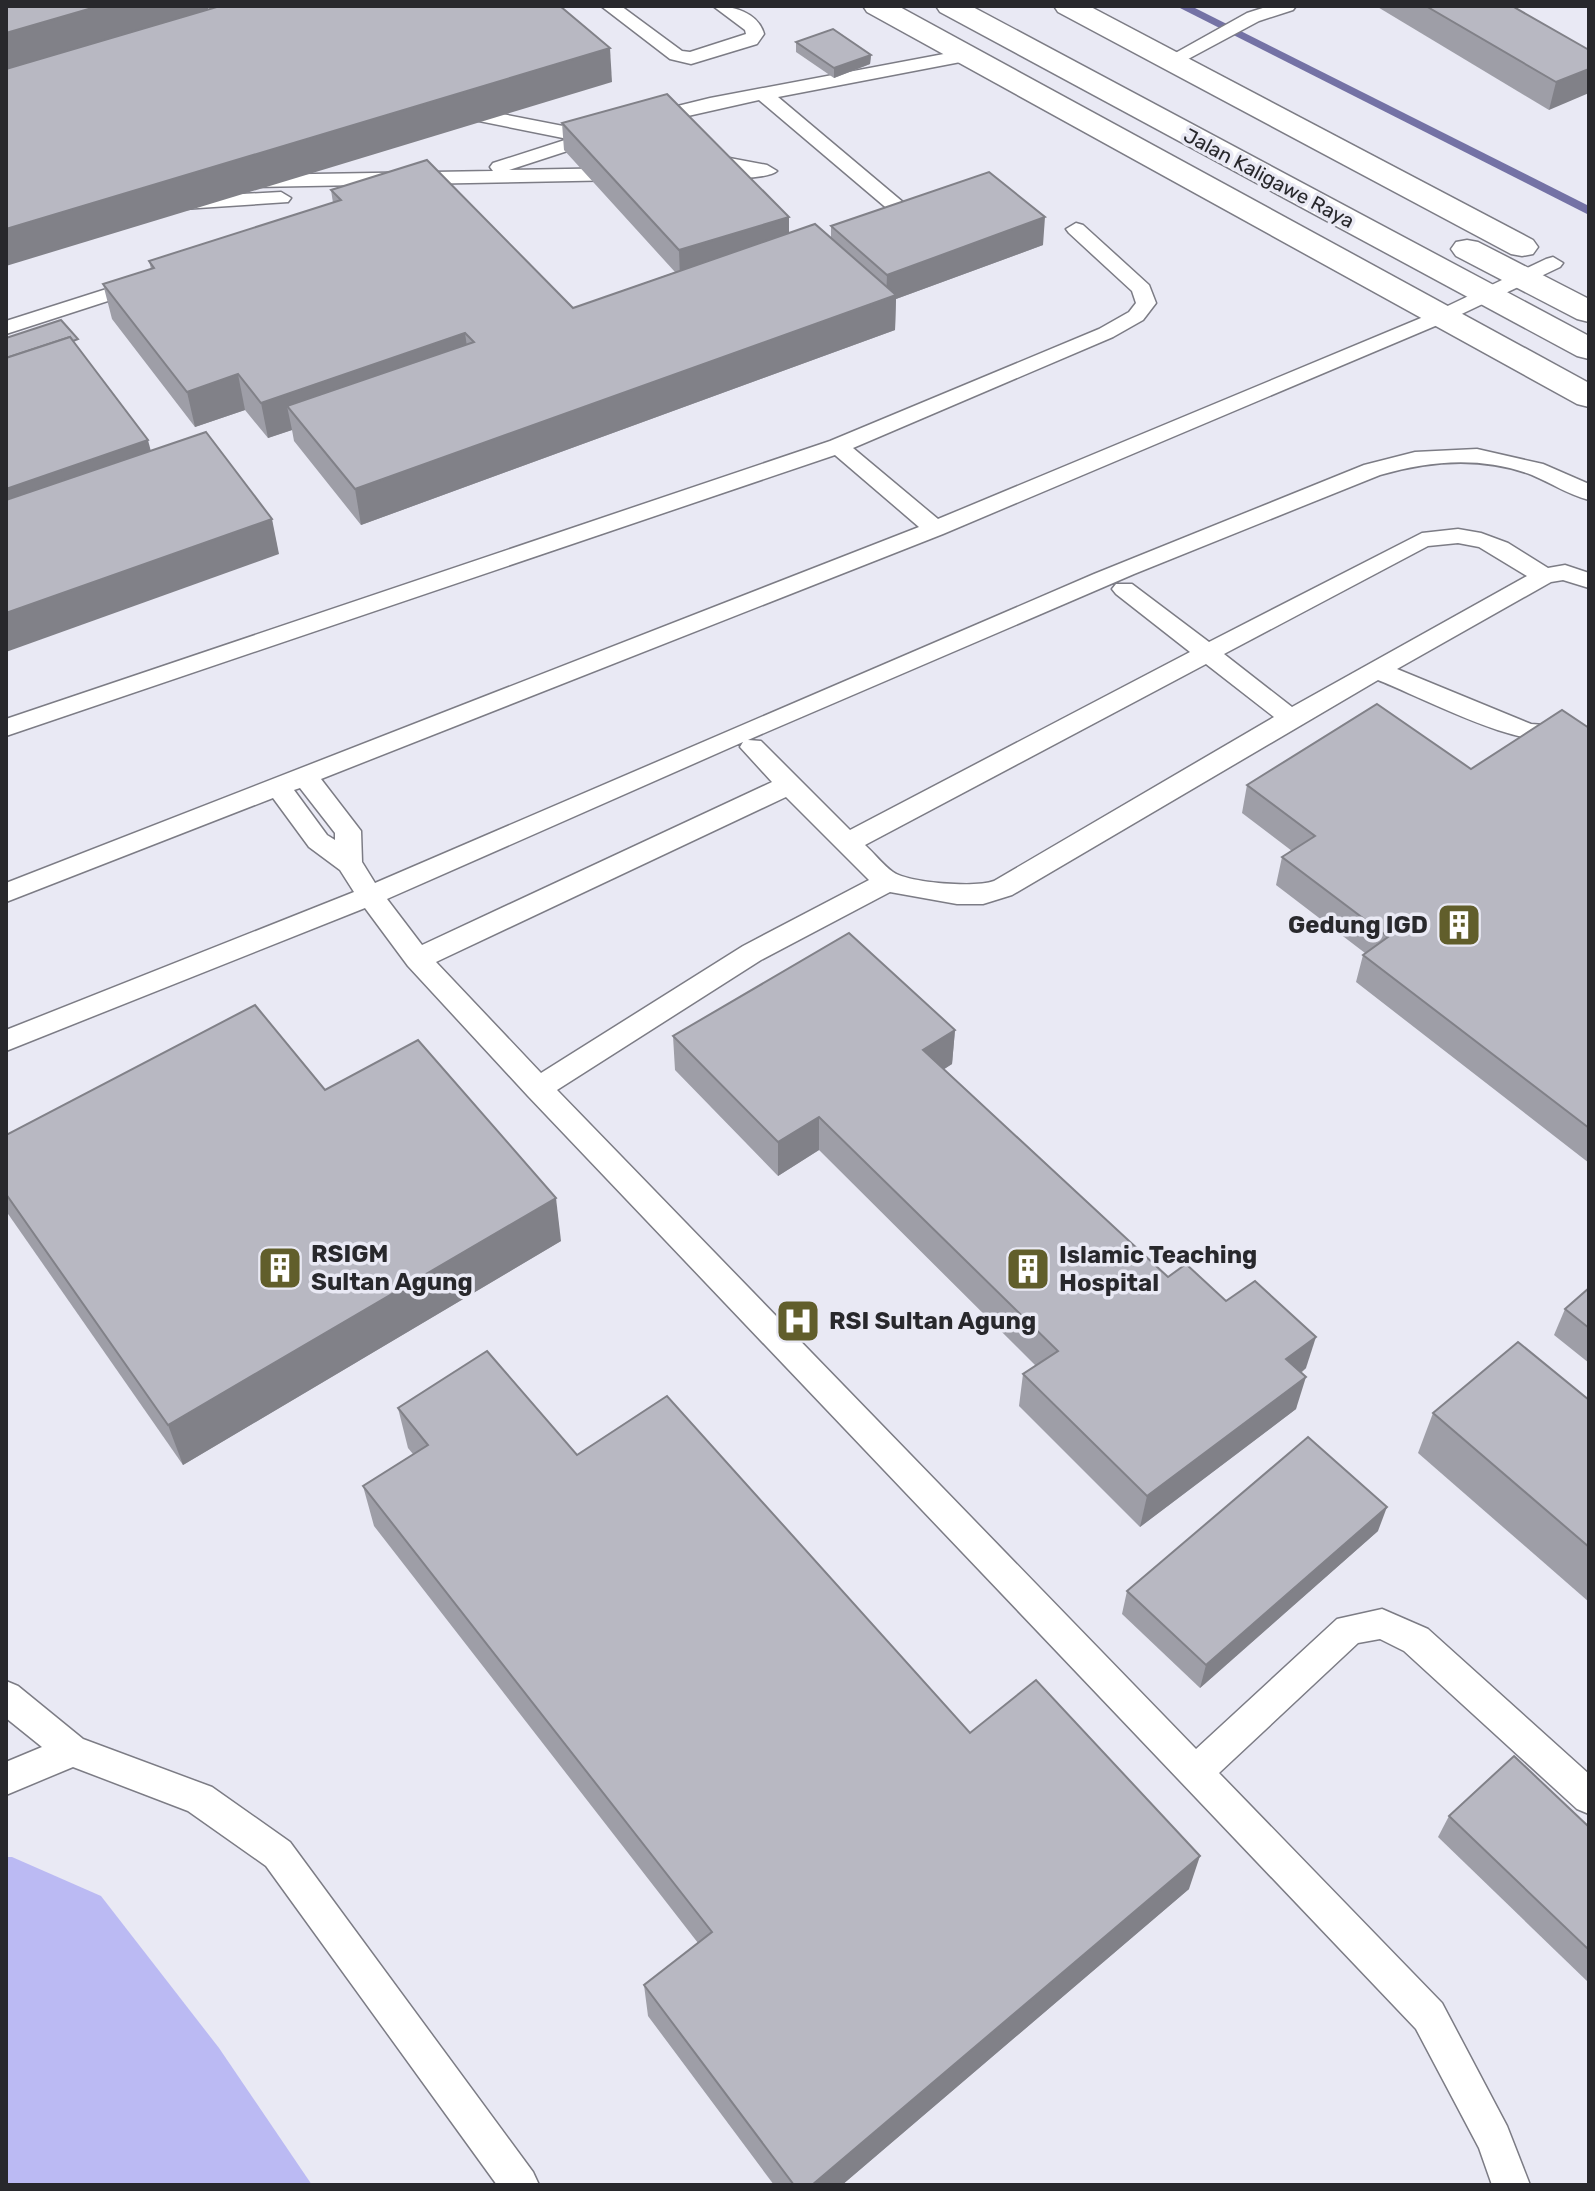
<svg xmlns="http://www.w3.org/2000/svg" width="1595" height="2191" viewBox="0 0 1595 2191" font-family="Rubik,sans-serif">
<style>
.green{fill:#bbbaf3}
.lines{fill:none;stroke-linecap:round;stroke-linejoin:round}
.stream{fill:#7472a5;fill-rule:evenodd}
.lane-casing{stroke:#7c7c85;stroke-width:3}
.highway-casing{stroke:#7c7c85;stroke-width:3}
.lane{fill:#fff;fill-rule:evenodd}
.highway{fill:#fff;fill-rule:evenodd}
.wall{fill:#9e9ea7}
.shaded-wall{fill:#818188}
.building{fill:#b8b8c2;stroke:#818188;stroke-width:2}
.labels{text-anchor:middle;stroke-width:7;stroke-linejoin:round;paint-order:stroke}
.far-street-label{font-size:20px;fill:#28282c;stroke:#e9e9f4}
.poi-label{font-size:24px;font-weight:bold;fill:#28282c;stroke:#e9e9f4;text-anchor:start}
</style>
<rect width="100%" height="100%" fill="#e9e9f4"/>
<polygon class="green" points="6,1857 12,1857 101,1896 219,2048 312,2185 6,2185"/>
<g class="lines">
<polygon class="stream" points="1176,6 1191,6 1589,206 1589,215"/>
<g class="lane-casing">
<g id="lane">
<path d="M601 6H621L682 51 690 52 746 34 745 30 713 6C733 6 758 12 764 34L757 44 691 64 670 59Z"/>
<polygon points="1269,6 1296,6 1293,10 1259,21 1177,65 1163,65 1161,61 1247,13"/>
<polygon points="965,50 974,56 971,60 778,97 904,203 907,207 904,211 890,211 759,100 648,125 639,119 641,115 710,98"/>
<polygon points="456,105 599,133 609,139 606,143 592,143 509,170 624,168 634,174 624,180 250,187 240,181 250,175 493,171 490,167 493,163 568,139 449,115 447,111"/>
<path d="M703 153 767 165 777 171C768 180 705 181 696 172L699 168 710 166 696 163 693 159Z"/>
<polygon points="281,192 291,198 288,202 183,209 173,203 183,197"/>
<path d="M1076 223 1083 225 1149 285 1156 303 1143 320 1113 337 853 448 938 519 1433 313 1546 259 1553 257 1563 263 1560 267 1447 321 943 534 321 779 361 831 362 862 375 883 1094 574 1364 465 1415 452 1477 449 1543 464 1589 484V500C1569 495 1551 483 1532 475 1482 456 1431 460 1380 475L1134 574 748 740 761 741 850 830 1190 652 1116 594 1112 589 1116 584H1132L1209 642 1422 533 1458 529 1481 533 1508 543 1548 568 1565 565 1589 573V588L1563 580 1551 582 1397 669 1531 724 1573 727 1576 733 1573 739C1524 753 1426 699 1378 680L1012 895 983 904H957L890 892 761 960 557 1090 1196 1749 1337 1619 1382 1609 1428 1629 1589 1774V1814L1577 1809 1404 1651 1380 1639 1358 1643 1219 1773 1442 2003 1507 2126 1530 2185H1492L1479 2148 1416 2029 528 1096 408 966 365 908 6 1051V1030L354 892 340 870 309 847 273 798 6 902V883L919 527 835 455 6 736V719L830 441 1099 329 1129 312 1136 303 1132 291 1069 233 1066 229ZM1458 543 1479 547 1527 576 1292 707 1224 654 1428 546ZM1206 664 1274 717 994 881C975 888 909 883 893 872 883 865 874 853 865 845ZM743 742 740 747 772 782 422 945 387 899ZM300 788 335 833V840L327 835 294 790ZM786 797 869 880 743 946 541 1073 436 962Z"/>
<polygon points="141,278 151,284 148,288 6,334 6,321"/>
<polygon points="6,1681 18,1686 83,1739 212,1787 290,1842 533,2172 539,2185 497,2185 266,1866 188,1811 73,1767 6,1795 6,1762 42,1747 6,1718"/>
</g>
</g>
<g class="highway-casing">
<g id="highway">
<polygon points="863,6 898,6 1589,383 1589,407 1577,404 867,12"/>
<polygon points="936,6 971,6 1589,336 1589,359 1577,356 940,12"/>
<polygon points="1054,6 1089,6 1533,240 1538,247 1533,254 1522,256 1511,254 1058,12"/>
<polygon points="1467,240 1478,242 1589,299 1589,322 1577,319 1456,256 1451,249 1456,242"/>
</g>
</g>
<use href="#lane" class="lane"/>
<use href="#highway" class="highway"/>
</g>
<g class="wall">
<polygon points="1376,6 1512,6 1589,50 1549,110"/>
<polygon points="796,42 871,55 870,64 834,78 796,52"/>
<polygon points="562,123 789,233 831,238 831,226 1043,245 896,299 895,330 361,525 294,441 292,430 268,438 245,410 195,427 112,319 103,284 151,269 149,261 333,203 331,190 573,308 675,272 564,150"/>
<polygon points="1589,728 1589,1163 1356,982 1363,955 1365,953 1276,885 1282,857 1292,851 1242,813 1247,785 1471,769"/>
<polygon points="955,1030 952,1064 944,1069 1168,1277 1226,1301 1306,1368 1301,1373 1296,1409 1140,1527 1019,1406 1023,1374 1036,1366 819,1150 778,1176 675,1070 673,1036"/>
<polygon points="325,1090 561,1241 183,1465 6,1211 6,1135"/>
<polygon points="1589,1288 1589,1363 1554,1335 1565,1309"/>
<polygon points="1589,1400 1589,1602 1418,1453 1433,1413"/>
<polygon points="398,1408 577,1455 1189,1889 842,2185 774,2185 648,2016 644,1985 698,1943 374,1526 363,1486 413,1454 408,1448"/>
<polygon points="1378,1531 1200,1688 1122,1614 1127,1591"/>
<polygon points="1449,1816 1589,1827 1589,1983 1438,1837"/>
</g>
<g class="shaded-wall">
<polygon points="99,6 208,6 208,10 6,69 6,33"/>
<polygon points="610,48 612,82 6,266 6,229"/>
<polygon points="871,55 870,64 834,78 834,68"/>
<polygon points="1589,69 1589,93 1549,110 1556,82"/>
<polygon points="789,217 789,245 680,278 679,250"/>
<polygon points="1045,217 1043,245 896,299 895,330 361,525 355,489 886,299 887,275"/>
<polygon points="465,333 470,368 287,406 292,430 268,438 261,403"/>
<polygon points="238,374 245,410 195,427 187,392"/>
<polygon points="148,440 157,475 6,528 6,489"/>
<polygon points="272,519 279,554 6,652 6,613"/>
<polygon points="955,1030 952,1064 921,1084 923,1050"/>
<polygon points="819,1117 819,1150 778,1176 778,1142"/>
<polygon points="556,1198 561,1241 183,1465 168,1425"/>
<polygon points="1316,1337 1306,1368 1277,1391 1286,1359"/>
<polygon points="1306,1377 1296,1409 1140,1527 1147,1496"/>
<polygon points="1387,1507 1378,1531 1200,1688 1206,1665"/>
<polygon points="1200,1856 1189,1889 842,2185 812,2185"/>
</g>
<g class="building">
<polygon points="6,6 99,6 6,33"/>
<polygon points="220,6 560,6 610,48 6,229 6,69"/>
<polygon points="1426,6 1512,6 1589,50 1589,69 1556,82"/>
<polygon points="833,29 871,55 834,68 796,42"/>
<polygon points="667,94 789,217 679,250 562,123"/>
<polygon points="427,160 573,308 815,224 896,295 355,489 287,406 474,342 465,333 261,403 238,374 187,392 103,284 154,268 149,261 341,200 331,190"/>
<polygon points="989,172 1045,217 887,275 831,226"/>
<polygon points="61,320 78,339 73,341 70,337 6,358 6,338"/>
<polygon points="70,337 148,440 6,489 6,358"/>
<polygon points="206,432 272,519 6,613 6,500"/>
<polygon points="1377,704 1471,769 1562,710 1589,728 1589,1128 1363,955 1388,937 1282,857 1315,836 1247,785"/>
<polygon points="849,933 955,1030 923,1050 1168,1277 1186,1264 1226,1301 1255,1281 1316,1337 1286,1359 1306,1377 1147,1496 1023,1374 1058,1351 819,1117 778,1142 673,1036"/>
<polygon points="255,1005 325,1090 418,1040 556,1198 168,1425 6,1194 6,1135"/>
<polygon points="1589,1288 1589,1328 1565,1309"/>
<polygon points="1518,1342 1589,1400 1589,1547 1433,1413"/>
<polygon points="487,1351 577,1455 667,1396 970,1733 1036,1680 1200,1856 812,2185 794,2185 644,1985 712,1932 363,1486 428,1445 398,1408"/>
<polygon points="1308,1437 1387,1507 1206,1665 1127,1591"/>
<polygon points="1514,1756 1589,1827 1589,1950 1449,1816"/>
</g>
<defs>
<g id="building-square" transform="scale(2.3)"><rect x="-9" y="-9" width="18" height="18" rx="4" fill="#615e2b" stroke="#e9e9f4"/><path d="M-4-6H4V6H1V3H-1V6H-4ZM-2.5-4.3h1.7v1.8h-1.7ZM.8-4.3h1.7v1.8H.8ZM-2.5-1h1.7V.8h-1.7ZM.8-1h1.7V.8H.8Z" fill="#fff"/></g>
<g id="hospital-square" transform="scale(2.3)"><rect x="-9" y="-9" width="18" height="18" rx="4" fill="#615e2b" stroke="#e9e9f4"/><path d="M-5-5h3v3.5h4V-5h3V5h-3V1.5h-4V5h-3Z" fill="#fff"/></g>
</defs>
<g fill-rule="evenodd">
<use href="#building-square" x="1459" y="925"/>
<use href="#building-square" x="280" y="1268"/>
<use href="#building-square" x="1028" y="1269"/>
<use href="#hospital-square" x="798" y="1321"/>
</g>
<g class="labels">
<g class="far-street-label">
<text transform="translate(1269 178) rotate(28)" y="7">Jalan Kaligawe Raya</text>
</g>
<g class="poi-label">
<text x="1428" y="933" text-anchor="end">Gedung IGD</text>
<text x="311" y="1262">RSIGM<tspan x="311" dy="28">Sultan Agung</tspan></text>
<text x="1059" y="1263">Islamic Teaching<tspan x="1059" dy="28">Hospital</tspan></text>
<text x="829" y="1329">RSI Sultan Agung</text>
</g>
</g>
<rect width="1595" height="2191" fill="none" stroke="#28282c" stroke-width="16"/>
</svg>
